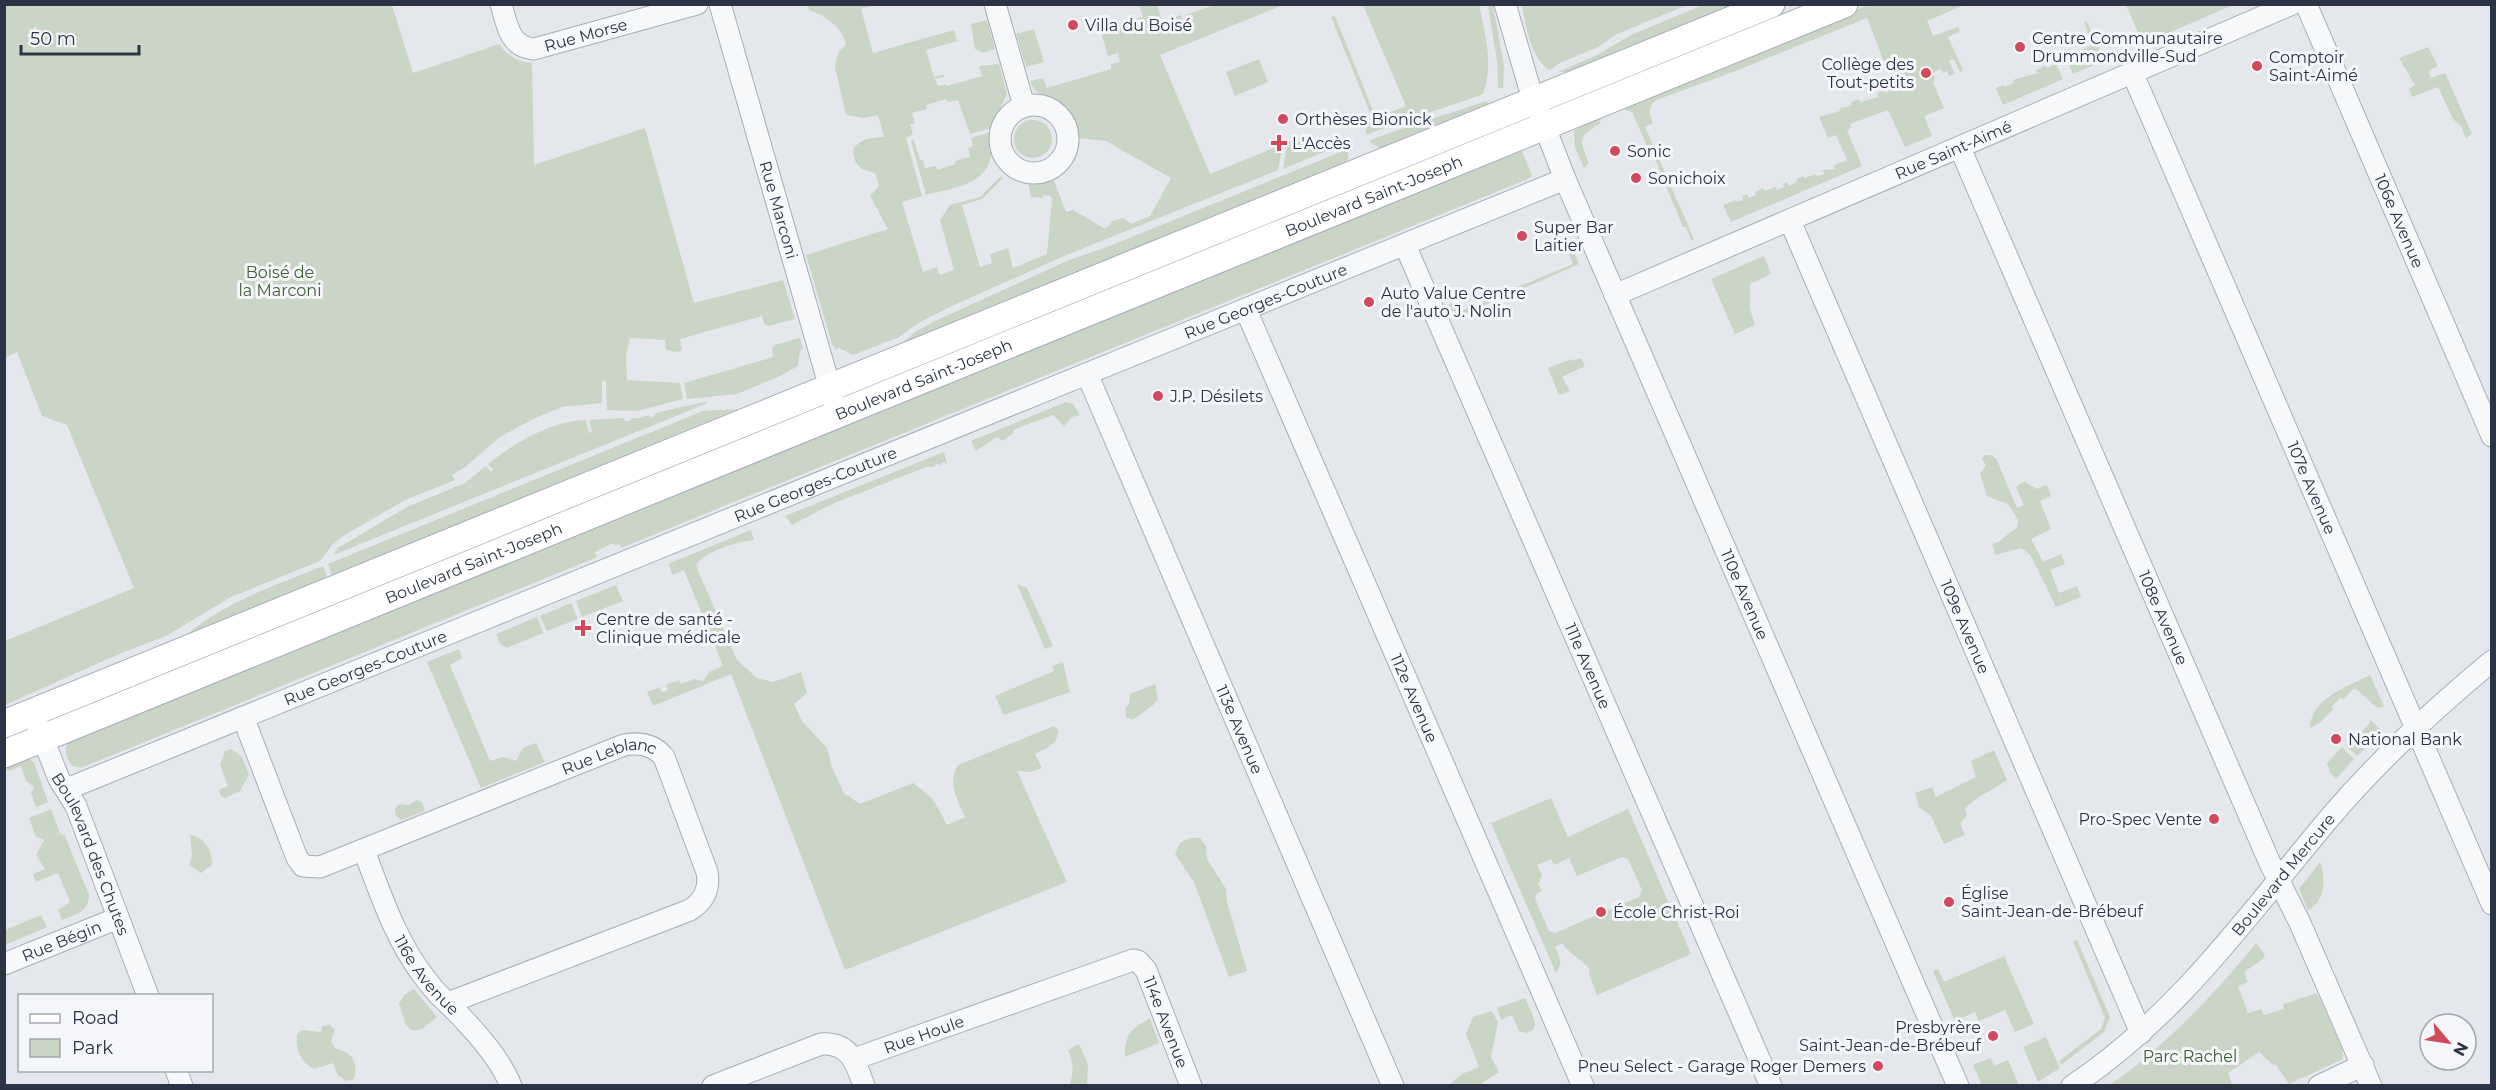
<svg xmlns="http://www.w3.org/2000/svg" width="2496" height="1090" viewBox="0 0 2496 1090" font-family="Montserrat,sans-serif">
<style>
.green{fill:#c9d6c5;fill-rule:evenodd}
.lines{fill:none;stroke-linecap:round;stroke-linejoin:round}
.minor-casing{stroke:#a9aeb7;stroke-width:23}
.major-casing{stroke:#a3abb8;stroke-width:29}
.minor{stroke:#f7f8fa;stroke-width:21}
.major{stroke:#fff;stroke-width:27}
.poi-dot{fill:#d1495b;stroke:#f4f6f9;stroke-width:2}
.labels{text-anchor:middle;stroke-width:6;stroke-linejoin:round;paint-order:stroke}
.poi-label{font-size:16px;fill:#2b3445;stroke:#f4f6f9;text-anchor:start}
.street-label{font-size:16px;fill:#2b3445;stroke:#f4f6f9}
.park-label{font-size:16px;fill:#3f6138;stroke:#f4f6f9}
</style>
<rect width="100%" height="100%" fill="#e4e7ec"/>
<g class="green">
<path d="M5 4 392 5 413 73 499 44C508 56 517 62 532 63L534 165 645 128 694 303 783 280 795 319 768 326 764 324 762 316 680 339 682 350 678 352 666 350 665 340 630 338 626 356 627 380 680 383 683 399 637 411 607 410 606 381 602 382V403L562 407 533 419 500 437 464 468 452 475 455 480 405 500 343 536 333 544 320 561 231 597 166 636 119 654 5 705V641L134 588 67 425 42 416 17 352 5 358Z"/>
<path d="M808 5H874L861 9 873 53 954 30 957 41 926 50 934 77 944 74V77L935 79 938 86 946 84 947 86 982 76 979 66 999 64 1007 94 991 128 970 134 958 100 948 102 946 99 926 105 927 109 912 113 915 123 910 124 913 134 906 138 922 196 902 202 923 272 937 267 940 275 954 270 940 220 950 205 980 197 1001 176 1003 178 982 199 962 205 980 267 992 263 990 254 1008 248 1013 268 1047 254 1052 199 1050 196 1043 195V198L1031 197 1028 182H1039L1053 178 1066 212 1073 210 1104 228 1109 226 1112 221 1123 218 1131 224 1150 216 1171 178 1106 141 1077 138C1071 91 1040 108 1030 81L1043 78 1047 88 1111 69V64L1120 62 1118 53 1108 56 1100 29 1143 17 1139 5H1157L1162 21 1181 15 1184 22 1187 21 1185 15 1215 5H1283L1160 55 1210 174 1274 148 1282 149 1278 170 1069 254 954 305 920 322 899 337 853 355 839 348 836 350 832 344 806 255 888 229 870 196 879 186 875 173C859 169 854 166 853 149 862 138 871 138 884 137L878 115 863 118 846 115 835 67 838 53 846 44C842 27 826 16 809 10Z"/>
<path d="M1363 5H1479C1485 34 1494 65 1483 94 1444 109 1405 119 1366 135V124L1373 120 1331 17 1335 16 1376 118 1406 106Z"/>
<polygon points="1488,5 1493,5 1504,66 1503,88 1498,88 1497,61"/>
<path d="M1522 5V4L1687 5 1615 35 1600 46 1560 63 1550 70C1530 59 1526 25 1522 5Z"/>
<polygon points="1703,5 1736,5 1567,72 1558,72 1597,55 1631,35"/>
<path d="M1869 5H1964L1927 21 1933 36 1958 27 1960 31 1948 37 1963 70 1960 72 1954 59 1949 61 1955 74 1949 76 1947 71 1942 73 1940 69 1933 73 1935 80 1933 82 1944 108 1924 116 1932 136 1905 147 1888 110 1850 124 1851 128 1847 130 1862 166 1731 222 1723 205 1736 200 1737 202 1743 200 1742 196 1747 194 1749 198 1756 195 1755 192 1763 188 1765 191 1775 187 1777 190 1784 187 1783 184 1787 182 1789 186 1797 182 1796 179 1803 176 1804 178 1816 174 1817 176 1824 174 1823 170 1835 169 1834 165 1847 160 1836 135 1828 138 1819 117 1840 111 1841 107 1844 108 1852 105 1851 102 1859 99 1860 102 1878 97 1877 93 1884 90 1885 93 1889 92 1888 88 1900 82 1891 59 1884 62 1867 18 1733 72 1656 100C1647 108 1649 113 1653 123L1645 127 1655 149 1652 151 1650 147 1648 148 1632 112 1625 110 1624 107 1634 100Z"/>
<polygon points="2126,5 2233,5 2143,44"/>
<polygon points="987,20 995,49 983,53 975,49 971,24"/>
<polygon points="2087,21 2104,61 2073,74 2069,64 2085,57 2082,50 2093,45 2084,22"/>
<polygon points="1034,29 1044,62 1026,67 1016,34"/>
<polygon points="2428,47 2438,66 2428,71 2431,78 2445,73 2472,134 2466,138 2461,126 2453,119 2438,87 2412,97 2409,89 2415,85 2399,58"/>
<polygon points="1259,59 1268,82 1235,96 1226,72"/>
<polygon points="2056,64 2063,79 2003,105 1996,88 2003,85 2004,87 2014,83 2013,80 2037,73 2036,70 2045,66 2047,68"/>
<path d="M1486 101 1490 104 1380 149 1369 141C1407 125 1447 115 1486 101Z"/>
<path d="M1601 114 1600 124C1577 136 1580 141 1589 163L1584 168 1575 147 1574 131Z"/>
<circle cx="1033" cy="139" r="19"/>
<path d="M990 132C988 140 992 148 991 156 986 186 950 188 926 195L911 141 914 140 920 160H923L925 168 936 166 937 170 956 164 955 161 970 157 968 148 973 146 971 138Z"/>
<polygon points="1288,140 1336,147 1283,169"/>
<polygon points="1348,149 1348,158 1346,163 901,344 915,332 935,321 1069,260 1107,247"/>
<path d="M1521 149 1532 175 1528 179 621 548 619 544 615 546 613 543 595 552 597 557 81 768 72 766C67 758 64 752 67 742Z"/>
<polygon points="1658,157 1694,239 1691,240 1686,227 1683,227 1655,159"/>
<polygon points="1574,252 1579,264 1455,318 1449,304 1453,303 1458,312 1573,264 1569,254"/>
<polygon points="1764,256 1771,274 1750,284 1750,309 1755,325 1735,334 1711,279"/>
<polygon points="800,338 803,349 800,350 798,366 778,377 737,394 687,399 684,383 773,357 772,348 775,345"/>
<polygon points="1581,358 1585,366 1562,377 1570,391 1559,395 1548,368 1571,359 1572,361"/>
<path d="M704 402 708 403 333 555 338 548 407 507 465 483 486 466 491 472 493 469 488 464C514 443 551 421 586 420L589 433 592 432 589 420 624 418 625 421H630L631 418H640L649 415 650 418 655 416V413Z"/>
<polygon points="1066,402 1073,404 1080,415 1072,417 1064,426 1053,415 1015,429 1012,434 1002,441 997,437 976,451 971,441"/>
<polygon points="738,409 332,576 328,564 703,411"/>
<polygon points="944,452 947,464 943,462 940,465 936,464 934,467 926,467 830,505 792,525 785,516"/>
<path d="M1985 455H1991L1996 458 2017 508 2024 505 2016 488 2019 484 2025 482 2037 489 2047 485 2051 496 2040 501 2051 529 2031 539 2043 562 2061 554 2065 564 2050 570 2059 593 2077 586 2081 597 2056 607 2030 554 2021 548 1996 555 1992 545C2005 539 2006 534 2017 528L2018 520 2009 505 1987 496 1980 474 1986 465 1982 459Z"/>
<path d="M751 530 754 540C740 541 701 552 696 566L737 660 757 678 773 682 801 672 807 693 794 704 802 721 827 748 832 768 844 793 860 804 913 783C933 797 936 803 947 825L965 817C957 798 947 784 958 765L1054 726 1058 730C1058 745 1047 748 1035 754L1042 768 1030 772 1017 771 1067 882 845 970 731 674 653 706 647 692 660 687 662 692 668 690 666 685 679 680 681 684 694 679 703 681 709 672 723 666 684 570 673 575 668 564Z"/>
<path d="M323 566 327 577 186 635C227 601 274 586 323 566Z"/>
<polygon points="1017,584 1027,588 1053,646 1045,649"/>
<polygon points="616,585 623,601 582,617 576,601"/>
<polygon points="571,603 578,619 547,631 540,616"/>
<polygon points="537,617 543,633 507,648 500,644 496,634"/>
<polygon points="459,649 462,658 450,665 490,761 503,757 516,761 523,748 536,743 545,762 481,788 427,662"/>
<polygon points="1063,662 1070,692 1004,715 995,696 1054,671 1052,666"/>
<path d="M2370 675 2384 706 2379 708C2371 705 2363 693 2354 688L2344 699 2340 698 2332 706 2333 709 2321 722 2310 728C2311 698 2347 687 2370 675Z"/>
<polygon points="1155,684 1158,699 1153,705 1133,720 1126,717 1125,709 1129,704 1130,694"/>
<polygon points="2370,720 2382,731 2357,756 2345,745 2349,745 2370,723"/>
<polygon points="2342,747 2354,759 2336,779 2330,773 2327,763"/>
<polygon points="231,749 242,757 249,775 240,791 225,798 221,796 219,790 228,786 220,765 225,751"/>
<path d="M1994 750 2007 780C1994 790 1975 796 1965 809L1967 815 1960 824 1965 835 1944 844 1931 816 1919 807 1915 793 1932 787 1936 797 1976 777 1971 761Z"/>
<polygon points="25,756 34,762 48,802 36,807 31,793 34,787 26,781 21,766 8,771 5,767"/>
<path d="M1551 798 1568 837 1628 809 1691 954 1597 995 1589 974 1590 970C1582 959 1570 955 1562 943L1555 947C1560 957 1563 963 1556 973L1491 823ZM1622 857 1628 859 1642 890 1639 897 1555 933 1549 931 1535 899 1537 893 1542 891 1538 884 1542 875 1537 865 1551 859 1554 865 1569 858 1577 876Z"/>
<polygon points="417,800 422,802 425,811 401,820 396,816 395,809 399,804 409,805"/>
<path d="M51 809 60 833 65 836 89 895C89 912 76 914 62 920L58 910 70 902 58 873 36 882 33 874 45 869 36 855 44 840 36 837 29 818Z"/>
<path d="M190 835C205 837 212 850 212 865L201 873 189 865 192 856Z"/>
<polygon points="1190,838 1200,838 1206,846 1207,859 1226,889 1227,902 1247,971 1229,977 1194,882 1175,854 1180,843"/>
<path d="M2320 862C2326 877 2325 903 2308 910L2299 889Z"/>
<polygon points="41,915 47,927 5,945 5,930"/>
<polygon points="2077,940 2110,1017 2104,1032 2061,1065 2059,1061 2101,1029 2105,1018 2073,941"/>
<path d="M2256 943 2265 955 2263 959 2244 972 2248 982 2238 986 2248 1013 2261 1009 2264 1015 2284 1009 2283 1004 2317 993 2342 1048 2343 1059 2289 1084 2276 1065 2272 1064 2259 1052 2228 1073 2232 1085H2110C2165 1046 2213 996 2256 943Z"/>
<polygon points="2004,956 2034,1024 2015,1032 2005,1010 1979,1021 1975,1012 1955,1021 1933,971 1938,969 1944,982"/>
<polygon points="414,989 437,1017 422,1029 413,1031 406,1025 399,1004 404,995"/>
<polygon points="1525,998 1532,1013 1535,1023 1533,1030 1526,1033 1519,1031 1512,1015 1501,1020 1497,1008"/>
<polygon points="1492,1011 1498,1022 1491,1057 1499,1072 1479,1085 1449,1085 1462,1074 1479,1067 1466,1034 1473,1017"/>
<path d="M1150 1018 1159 1043 1125 1057C1125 1033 1130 1031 1150 1018Z"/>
<path d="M330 1025 335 1030 331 1041 335 1048C352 1053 359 1061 354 1079L346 1081 338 1075 333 1063 314 1069C300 1062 295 1049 297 1034L302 1030 321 1032 322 1026Z"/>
<polygon points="2046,1037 2060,1068 2038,1082 2023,1047"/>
<path d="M1079 1044 1088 1064 1087 1083 1086 1085H1069C1075 1072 1073 1063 1068 1050Z"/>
<polygon points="1991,1058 1994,1066 2008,1060 2019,1085 1982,1085 1973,1065"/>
</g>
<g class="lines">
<g class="minor-casing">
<g id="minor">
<path id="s1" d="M501 4C507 24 509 47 534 49L697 4"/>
<path id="s2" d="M720 4 834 402"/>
<polyline points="995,4 1024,106"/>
<path id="s3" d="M1505 4 1529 86 1565 179 1958 1086"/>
<path id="s4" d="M2306 4 2492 436"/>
<path id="s5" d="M2132 72 2492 904"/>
<circle cx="1034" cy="139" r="34"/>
<path id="s6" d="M1960 148 2269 861 2299 921 2371 1086"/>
<path id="s7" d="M1790 221 2141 1033"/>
<path id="s8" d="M1405 245 1771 1086"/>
<path id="s9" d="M1615 295 2292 4"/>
<path id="s10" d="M1246 310 1583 1086"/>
<path id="s11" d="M1087 374 1393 1086"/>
<path id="s12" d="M243 717 297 858 303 866 320 867 624 745C640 742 654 745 664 757L707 872C710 889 704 901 690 910L448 1003"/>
<path id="s13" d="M37 724 59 779 76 806 148 996"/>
<path id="s14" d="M67 789 1565 179"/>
<path id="s15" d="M364 850C381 896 397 944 428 982 439 997 454 1008 466 1022 483 1040 502 1063 511 1086"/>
<path id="s16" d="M4 964 118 918"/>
<path id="s17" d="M854 1059 1133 960 1138 961 1146 970 1191 1086"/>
<polyline points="176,1070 182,1086"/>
<path d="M713 1086 821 1044C850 1042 856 1063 864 1086"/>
<path id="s18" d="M2072 1086C2180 1014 2249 913 2332 815 2380 759 2434 709 2492 661"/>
<polyline points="2319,1086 2363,1065"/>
</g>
</g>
<g class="major-casing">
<g id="major">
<polyline points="4,724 1771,4"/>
<path id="s19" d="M4 754 1844 4"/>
</g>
</g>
<use href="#minor" class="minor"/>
<use href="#major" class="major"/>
</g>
<g class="poi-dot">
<circle cx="1073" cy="25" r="6"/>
<circle cx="2020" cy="47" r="6"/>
<circle cx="2257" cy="66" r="6"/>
<circle cx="1926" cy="73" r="6"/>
<circle cx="1283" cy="119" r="6"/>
<path d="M1276 134h6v6h6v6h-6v6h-6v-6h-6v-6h6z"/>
<circle cx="1615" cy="151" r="6"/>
<circle cx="1636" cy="178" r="6"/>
<circle cx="1522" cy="236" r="6"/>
<circle cx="1369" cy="302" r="6"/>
<circle cx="1158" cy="396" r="6"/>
<path d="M580 619h6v6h6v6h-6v6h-6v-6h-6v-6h6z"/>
<circle cx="2336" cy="739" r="6"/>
<circle cx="2214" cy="819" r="6"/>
<circle cx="1949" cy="902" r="6"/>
<circle cx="1601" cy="912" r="6"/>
<circle cx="1993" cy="1036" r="6"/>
<circle cx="1878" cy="1066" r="6"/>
</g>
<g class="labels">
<g class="poi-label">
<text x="1085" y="31">Villa du Boisé</text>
<text x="2032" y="44">Centre Communautaire<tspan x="2032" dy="18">Drummondville-Sud</tspan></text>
<text x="2269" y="63">Comptoir<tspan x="2269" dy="18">Saint-Aimé</tspan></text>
<text x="1914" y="70" text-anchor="end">Collège des<tspan x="1914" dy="18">Tout-petits</tspan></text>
<text x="1295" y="125">Orthèses Bionick</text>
<text x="1292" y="149">L'Accès</text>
<text x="1627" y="157">Sonic</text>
<text x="1648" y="184">Sonichoix</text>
<text x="1534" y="233">Super Bar<tspan x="1534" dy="18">Laitier</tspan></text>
<text x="1381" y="299">Auto Value Centre<tspan x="1381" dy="18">de l'auto J. Nolin</tspan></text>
<text x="1170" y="402">J.P. Désilets</text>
<text x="596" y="625">Centre de santé -<tspan x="596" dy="18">Clinique médicale</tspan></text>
<text x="2348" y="745">National Bank</text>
<text x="2202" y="825" text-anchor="end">Pro-Spec Vente</text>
<text x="1961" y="899">Église<tspan x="1961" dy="18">Saint-Jean-de-Brébeuf</tspan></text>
<text x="1613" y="918">École Christ-Roi</text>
<text x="1981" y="1033" text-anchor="end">Presbyrère<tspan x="1981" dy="18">Saint-Jean-de-Brébeuf</tspan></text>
<text x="1866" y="1072" text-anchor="end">Pneu Select - Garage Roger Demers</text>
</g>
<g class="street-label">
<text dy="6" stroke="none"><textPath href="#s1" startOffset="114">Rue Morse</textPath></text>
<text dy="6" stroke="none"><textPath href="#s9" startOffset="368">Rue Saint-Aimé</textPath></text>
<text dy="6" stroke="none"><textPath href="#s19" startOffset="1479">Boulevard Saint-Joseph</textPath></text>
<text dy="6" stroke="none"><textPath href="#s2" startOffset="214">Rue Marconi</textPath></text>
<text dy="6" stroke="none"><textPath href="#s4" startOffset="236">106e Avenue</textPath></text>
<text dy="6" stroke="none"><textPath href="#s14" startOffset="1294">Rue Georges-Couture</textPath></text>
<text dy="6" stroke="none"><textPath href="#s19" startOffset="993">Boulevard Saint-Joseph</textPath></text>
<text dy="6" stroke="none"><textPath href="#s14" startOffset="808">Rue Georges-Couture</textPath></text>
<text dy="6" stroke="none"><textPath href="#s5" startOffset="453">107e Avenue</textPath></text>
<text dy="6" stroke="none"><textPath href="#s19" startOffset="507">Boulevard Saint-Joseph</textPath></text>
<text dy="6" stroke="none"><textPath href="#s3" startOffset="638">110e Avenue</textPath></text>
<text dy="6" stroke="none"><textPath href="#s6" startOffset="512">108e Avenue</textPath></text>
<text dy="6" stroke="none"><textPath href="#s7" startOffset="442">109e Avenue</textPath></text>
<text dy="6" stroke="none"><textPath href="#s8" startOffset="459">111e Avenue</textPath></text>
<text dy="6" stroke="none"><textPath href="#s14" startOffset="322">Rue Georges-Couture</textPath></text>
<text dy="6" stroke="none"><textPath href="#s10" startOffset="423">112e Avenue</textPath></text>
<text dy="6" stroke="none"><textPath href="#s11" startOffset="387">113e Avenue</textPath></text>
<text dy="6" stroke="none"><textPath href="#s12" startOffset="489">Rue Leblanc</textPath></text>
<text dy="6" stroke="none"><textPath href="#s13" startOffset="141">Boulevard des Chutes</textPath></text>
<text dy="6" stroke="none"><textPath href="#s18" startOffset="300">Boulevard Mercure</textPath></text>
<text dy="6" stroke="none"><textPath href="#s16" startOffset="62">Rue Bégin</textPath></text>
<text dy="6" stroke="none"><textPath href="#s15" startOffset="141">116e Avenue</textPath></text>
<text dy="6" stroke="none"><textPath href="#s17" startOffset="369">114e Avenue</textPath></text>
<text dy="6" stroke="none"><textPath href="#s17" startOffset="74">Rue Houle</textPath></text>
</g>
<g class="park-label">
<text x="280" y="278">Boisé de<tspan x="280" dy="18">la Marconi</tspan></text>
<text x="2190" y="1062">Parc Rachel</text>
</g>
</g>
<rect width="2496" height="1090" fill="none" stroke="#2b3445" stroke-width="12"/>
<rect x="18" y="994" width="195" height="78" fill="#f4f6f9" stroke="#a4a8b1" stroke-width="1.5"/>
<rect x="30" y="1014" width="30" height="9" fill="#ffffff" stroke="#a4a8b1" stroke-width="1.5"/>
<text x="72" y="1024" font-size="18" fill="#2b3445">Road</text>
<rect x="30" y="1039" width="30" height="18" fill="#c9d6c5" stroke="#a4a8b1" stroke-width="1.5"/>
<text x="72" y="1054" font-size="18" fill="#2b3445">Park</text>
<g transform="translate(2448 1042) rotate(119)"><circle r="28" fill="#f4f6f9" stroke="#a4a8b1" stroke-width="1.5"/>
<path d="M0-4.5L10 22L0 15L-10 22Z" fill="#d1495b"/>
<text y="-9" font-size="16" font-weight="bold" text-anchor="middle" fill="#2b3445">N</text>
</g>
<path d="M21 45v9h118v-9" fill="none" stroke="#2b3445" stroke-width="3"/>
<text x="30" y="45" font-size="18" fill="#2b3445" stroke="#f4f6f9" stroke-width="4.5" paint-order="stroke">50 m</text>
</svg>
